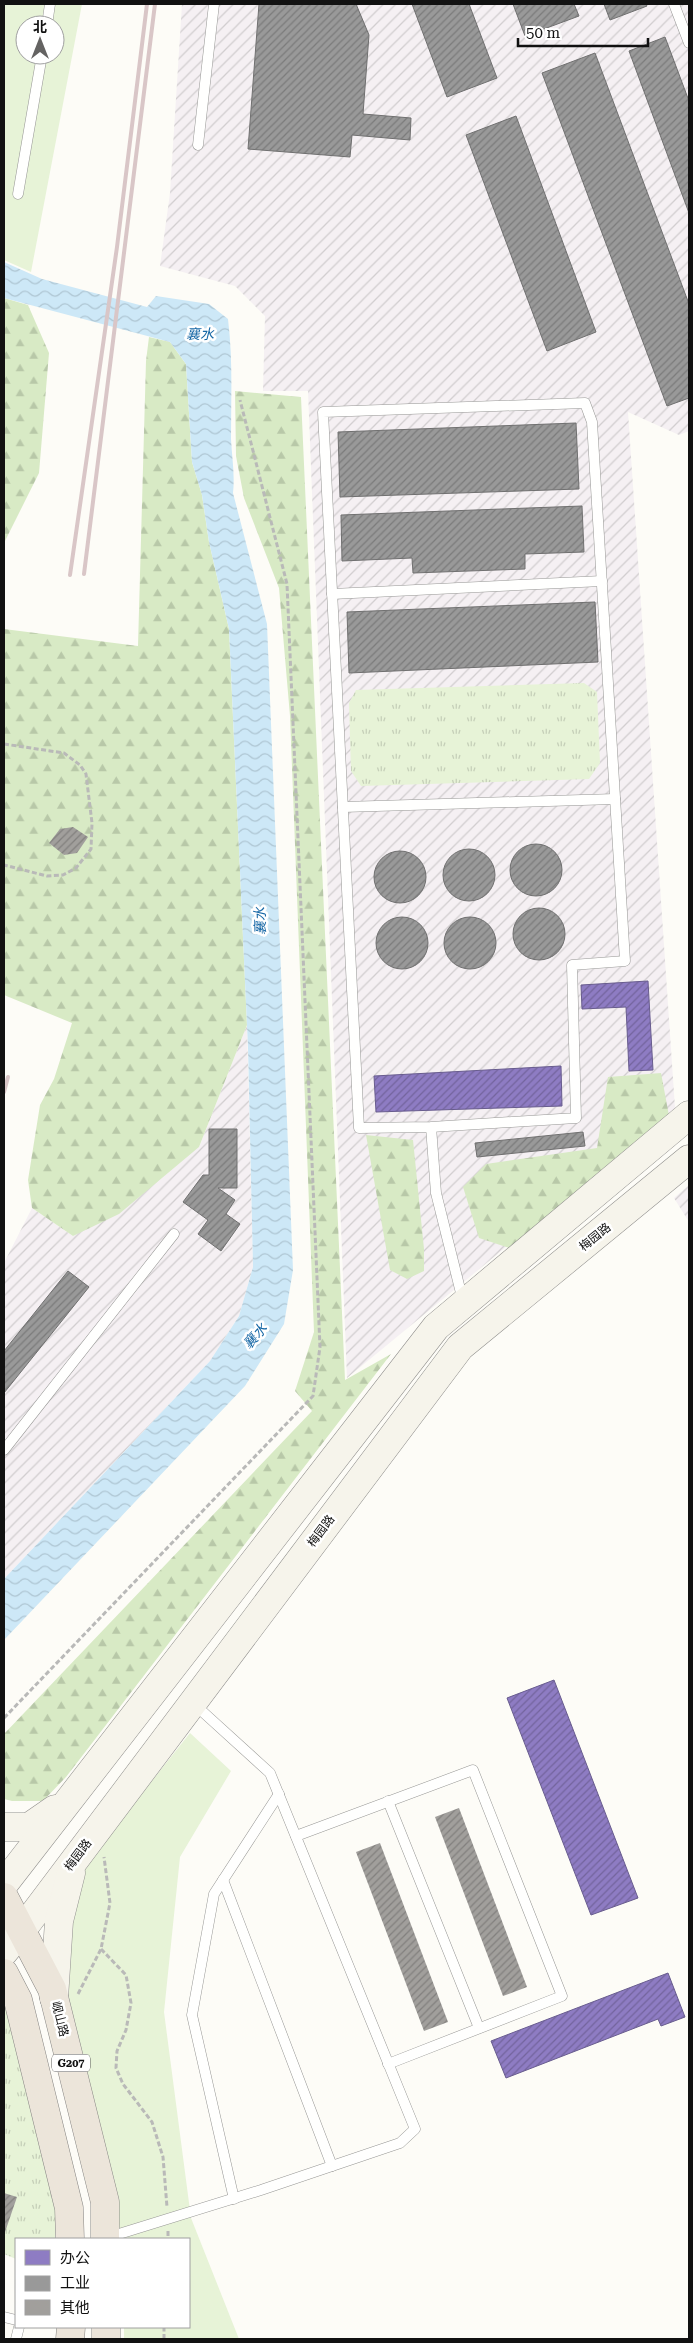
<svg xmlns="http://www.w3.org/2000/svg" width="693" height="2343" viewBox="0 0 693 2343" font-family="'Roboto Serif','Noto Sans SC',serif">
<style>
.industrial{fill:url(#industrial-furrows)}
.grass{fill:url(#grass-tufts)}
.forest{fill:url(#forest-firs)}
.park{fill:#e7f3d7;fill-rule:evenodd}
.water{fill:url(#water-waves)}
.offices{fill:url(#offices-hatch);stroke:#685c8e}
.industry{fill:url(#industry-hatch);stroke:#707070}
.building{fill:url(#building-hatch)}
.lines{fill:none;stroke-linecap:round;stroke-linejoin:round}
.service-casing{stroke:#979795;stroke-width:11}
.secondary-casing{stroke:#8e8d8b;stroke-width:29}
.trunk-casing{stroke:#858482;stroke-width:29}
.path{stroke:#b9b9b8;stroke-width:3;stroke-dasharray:5 2.5;stroke-linecap:butt}
.service{stroke:#fffffe;stroke-width:10}
.secondary{stroke:#f6f4eb;stroke-width:28}
.trunk{stroke:#ece5da;stroke-width:28}
.rail{stroke:#d9c6c7;stroke-width:4}
.labels{text-anchor:middle;stroke-width:5;stroke-linejoin:round;paint-order:stroke}
.shield{fill:#fff;stroke:#585858;stroke-width:1}
.shield-label{font-size:11px;font-weight:bold;fill:#111}
.street-label{font-size:12px;fill:#111;stroke:#fff}
.water-label{font-size:14px;font-style:italic;fill:#1768a6;stroke:#fff}
</style>
<defs>
<pattern id="industrial-furrows" width="10" height="10" patternUnits="userSpaceOnUse" patternTransform="scale(1.25)"><rect width="10" height="10" fill="#f5f0f3"/><path d="M-1 1l2-2M0 10L10 0M9 11l2-2" fill="none" stroke="#d1cdcf"/></pattern>
<pattern id="grass-tufts" width="24" height="20" patternUnits="userSpaceOnUse" patternTransform="scale(1.25)"><rect width="24" height="20" fill="#e7f3d7"/><path d="M3 7l-1-3M5 7V3M7 7l1-3M15 17l-1-3M17 17v-4M19 17l1-3" fill="none" stroke="#c5cfb8"/></pattern>
<pattern id="forest-firs" width="22" height="20" patternUnits="userSpaceOnUse" patternTransform="scale(1.25)"><rect width="22" height="20" fill="#d8eac5"/><path d="M5 1l3.5 6h-7zM16 11l3.5 6h-7z" fill="#b8c8a8"/></pattern>
<pattern id="water-waves" width="16" height="10" patternUnits="userSpaceOnUse" patternTransform="scale(1.25)"><rect width="16" height="10" fill="#cde8f7"/><path d="M0 5q4-4 8 0t8 0" fill="none" stroke="#afc6d3"/></pattern>
<pattern id="offices-hatch" width="6" height="6" patternUnits="userSpaceOnUse" patternTransform="scale(1.25)"><rect width="6" height="6" fill="#8e7cc3"/><path d="M-1 1l2-2M0 6l6-6M5 7l2-2" fill="none" stroke="#73649d"/></pattern>
<pattern id="industry-hatch" width="6" height="6" patternUnits="userSpaceOnUse" patternTransform="scale(1.25)"><rect width="6" height="6" fill="#999"/><path d="M-1 1l2-2M0 6l6-6M5 7l2-2" fill="none" stroke="#7b7b7b"/></pattern>
<pattern id="building-hatch" width="6" height="6" patternUnits="userSpaceOnUse" patternTransform="scale(1.25)"><rect width="6" height="6" fill="#a19f9c"/><path d="M-1 1l2-2M0 6l6-6M5 7l2-2" fill="none" stroke="#82807e"/></pattern>
</defs>
<rect width="100%" height="100%" fill="#fdfcf7"/>
<g class="industrial">
<polygon points="182,4 689,4 689,431 679,435 628,412 675,1108 347,1378 308,391 263,391 265,316 235,286 160,266 170,193"/>
<polygon points="247,1025 253,1267 239,1316 210,1361 4,1579 4,1263 32,1208 73,1236 199,1147"/>
<polygon points="689,1185 689,1222 674,1198"/>
</g>
<g class="grass">
<polygon points="584,683 597,692 600,763 589,779 361,786 351,771 349,703 356,690"/>
<polygon points="4,1992 56,2213 55,2239 16,2239 16,2259 4,2254"/>
</g>
<g class="forest">
<polygon points="4,298 28,305 49,353 39,473 4,543"/>
<polygon points="149,337 170,342 186,364 192,462 202,495 209,542 229,629 247,1025 199,1147 119,1214 73,1236 32,1208 28,1180 40,1105 54,1079 72,1023 4,995 4,629 138,646 146,361"/>
<polygon points="235,391 301,397 345,1380 391,1354 66,1777 43,1801 12,1801 4,1799 4,1734 312,1411 295,1391 314,1332 290,716 279,588 244,498 236,456"/>
<polygon points="661,1073 670,1121 515,1250 479,1238 463,1187 486,1164 597,1148 608,1077"/>
<polygon points="366,1135 413,1140 424,1249 424,1271 407,1279 390,1270"/>
</g>
<g class="park">
<path d="M4 4H82L31 272 4 260ZM25 25H55V55H25Z"/>
<polygon points="190,1733 231,1771 180,1857 164,2012 191,2218 239,2339 124,2339 124,2327 189,2327 189,2239 120,2239 118,2208 43,1918"/>
</g>
<path class="water" d="M4 262 42 279 147 307 156 296 209 304 228 319C233 359 231 399 231 439 232 458 235 475 233 493L267 624 293 1270 284 1324 245 1386 4 1640V1579L210 1361 239 1316 253 1267 248 1048 229 629 209 542 202 495 192 462 186 364 170 342 4 298Z"/>
<g class="offices">
<polygon points="648,981 653,1070 629,1071 626,1007 582,1009 581,985"/>
<polygon points="561,1066 562,1106 376,1112 374,1076"/>
<polygon points="554,1680 638,1898 591,1915 507,1698"/>
<polygon points="668,1973 685,2017 661,2026 658,2019 506,2078 491,2041"/>
</g>
<g class="industry">
<polygon points="259,4 356,4 369,35 363,114 411,118 410,140 352,135 350,157 248,149"/>
<polygon points="412,4 469,4 497,78 447,97"/>
<polygon points="513,4 574,4 579,16 525,36"/>
<polygon points="604,4 646,4 647,6 610,20"/>
<polygon points="665,37 689,101 689,213 629,51"/>
<polygon points="595,53 689,304 689,398 667,406 542,73"/>
<polygon points="516,116 596,332 547,351 466,135"/>
<polygon points="576,423 579,489 340,497 338,432"/>
<polygon points="582,506 584,552 525,554 525,569 413,573 412,558 342,561 341,515"/>
<polygon points="595,602 598,662 349,673 347,612"/>
<circle cx="536" cy="870" r="26"/>
<circle cx="469" cy="875" r="26"/>
<circle cx="400" cy="877" r="26"/>
<circle cx="539" cy="934" r="26"/>
<circle cx="470" cy="943" r="26"/>
<circle cx="402" cy="943" r="26"/>
<polygon points="209,1129 237,1129 237,1188 218,1188 235,1200 226,1214 240,1224 221,1251 198,1234 208,1220 183,1202 203,1175 209,1175"/>
<polygon points="583,1132 585,1146 477,1157 475,1143"/>
<polygon points="68,1271 89,1287 4,1393 4,1351"/>
</g>
<g class="building">
<polygon points="73,827 88,837 77,853 64,855 49,843 60,829"/>
<polygon points="459,1808 527,1987 503,1996 435,1817"/>
<polygon points="380,1843 448,2022 424,2031 356,1852"/>
<polygon points="4,2193 17,2197 4,2235"/>
</g>
<g class="lines">
<g class="service-casing">
<g id="service">
<polyline points="674,4 689,43"/>
<polyline points="47,25 50,4"/>
<polyline points="198,145 214,4"/>
<polyline points="18,194 42,55"/>
<polyline points="332,594 602,581"/>
<polyline points="343,807 615,799"/>
<polyline points="431,1127 576,1118 572,965 625,961 592,422 585,403 323,412 359,1128 431,1127 436,1193 463,1301"/>
<polyline points="4,1450 174,1234"/>
<polyline points="388,1801 479,2028"/>
<polyline points="296,1836 473,1770 562,1996 388,2064"/>
<polyline points="223,1880 332,2166"/>
<polyline points="234,2199 192,2015 214,1894 279,1794"/>
<polyline points="106,2238 261,2190 400,2143 415,2129 270,1773 193,1703"/>
<polyline points="4,2317 16,2320"/>
<polyline points="16,2339 19,2327"/>
</g>
</g>
<g class="secondary-casing">
<g id="secondary">
<polyline points="4,1827 29,1827 55,1809"/>
<polyline points="4,1884 436,1327 689,1115"/>
<polyline points="4,1952 22,1930 460,1347 689,1159"/>
<polyline points="54,1998 59,1921 71,1873"/>
</g>
</g>
<g class="trunk-casing">
<g id="trunk">
<polyline points="4,1897 52,1989 105,2202 105,2239"/>
<polyline points="4,1973 18,2000 69,2208 70,2239"/>
<polyline points="106,2327 106,2339"/>
<polyline points="70,2339 71,2327"/>
</g>
</g>
<g class="path">
<polyline points="4,744 64,753 80,765 86,774 92,823 91,849 76,868 63,875 47,876 4,865"/>
<polyline points="4,1718 313,1396 320,1347 287,584 240,400"/>
<polyline points="101,1949 126,1975 131,2003 126,2030 117,2051 116,2068 123,2084 152,2122 163,2157 167,2207"/>
<polyline points="78,1994 101,1949 110,1903 104,1857"/>
<polyline points="168,2231 168,2239"/>
<polyline points="164,2339 164,2327"/>
</g>
<use href="#service" class="service"/>
<use href="#secondary" class="secondary"/>
<use href="#trunk" class="trunk"/>
<g class="rail">
<polyline points="84,574 155,4"/>
<polyline points="70,575 117,247 147,4"/>
<polyline points="4,1092 8,1077"/>
</g>
</g>
<g class="labels">
<rect class="shield" x="52" y="2054.5" width="38" height="17" rx="4"/>
<g class="shield-label">
<text x="71" y="2067">G207</text>
</g>
<g class="street-label">
<text transform="translate(595 1237) rotate(-39)" y="4">梅园路</text>
<text transform="translate(321 1531) rotate(-53)" y="4">梅园路</text>
<text transform="translate(78 1855) rotate(-53)" y="4">梅园路</text>
<text transform="translate(60 2019) rotate(76)" y="4">岘山路</text>
</g>
<g class="water-label">
<text x="200" y="339">襄水</text>
<text transform="translate(260 921) rotate(-91)" y="5">襄水</text>
<text transform="translate(255 1336) rotate(-49)" y="5">襄水</text>
</g>
</g>
<rect width="693" height="2343" fill="none" stroke="#111111" stroke-width="10"/>
<rect x="15" y="2238" width="175" height="90" fill="#ffffff" stroke="#a0a0a0"/>
<rect x="25" y="2250" width="25" height="15" fill="#8e7cc3" stroke="#a0a0a0"/>
<text x="60" y="2263" font-size="15" fill="#111111">办公</text>
<rect x="25" y="2276" width="25" height="15" fill="#999999" stroke="#a0a0a0"/>
<text x="60" y="2288" font-size="15" fill="#111111">工业</text>
<rect x="25" y="2300" width="25" height="15" fill="#a19f9c" stroke="#a0a0a0"/>
<text x="60" y="2313" font-size="15" fill="#111111">其他</text>
<g transform="translate(40 40)"><circle r="24" fill="#ffffff" stroke="#a0a0a0"/>
<path d="M0-4L9 19L0 12L-9 19Z" fill="#646362"/>
<text y="-8" font-size="14" font-weight="bold" text-anchor="middle" fill="#111111">北</text>
</g>
<path d="M518 38v8h130v-8" fill="none" stroke="#111111" stroke-width="2.5"/>
<text x="526" y="38" font-size="15" fill="#111111" stroke="#ffffff" stroke-width="4" paint-order="stroke">50 m</text>
</svg>
